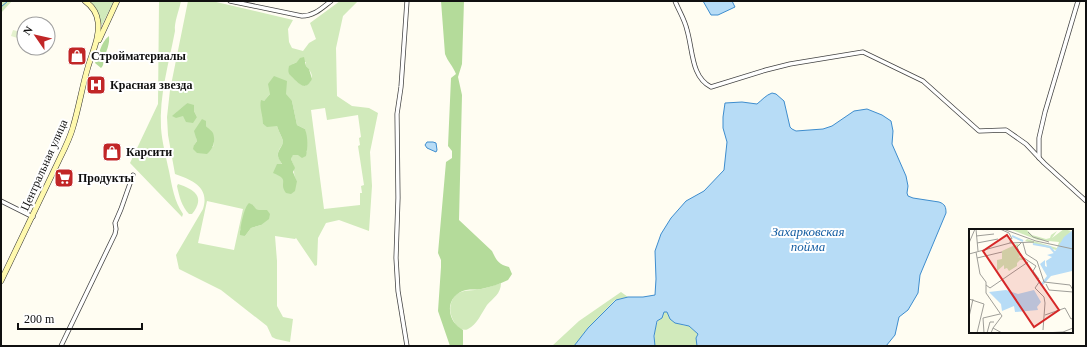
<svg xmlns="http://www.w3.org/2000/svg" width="1087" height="347" viewBox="0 0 1087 347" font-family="'Times New Roman',serif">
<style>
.green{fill:#d1eabb;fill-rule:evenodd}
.forest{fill:#b4db9a}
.pitch{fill:#e3f1cd}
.water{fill:#b7dcf6;stroke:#3e8dce}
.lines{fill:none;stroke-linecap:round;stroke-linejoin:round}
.stream{stroke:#3e8dce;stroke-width:1}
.minor-casing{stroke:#434343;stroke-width:5}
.secondary-casing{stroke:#323232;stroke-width:6}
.minor{stroke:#fff;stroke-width:3.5}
.secondary{stroke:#fff9ae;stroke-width:5}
.labels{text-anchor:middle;stroke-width:4;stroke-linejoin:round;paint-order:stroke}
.poi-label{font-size:12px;font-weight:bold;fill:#101010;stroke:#fff;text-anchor:start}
.street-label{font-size:12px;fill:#101010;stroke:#fff}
.water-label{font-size:13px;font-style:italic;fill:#175fa3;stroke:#fff}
.inset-river{fill:none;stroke:#b7dcf6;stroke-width:2}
.inset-road{fill:none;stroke:#9f9e98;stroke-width:1}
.view{fill:#d62828;fill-opacity:0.15;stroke:#d62828;stroke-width:2}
.inset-edge{fill:none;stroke:#101010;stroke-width:2}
</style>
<rect width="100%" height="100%" fill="#fffdf2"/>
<g class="green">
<polygon points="1,1 12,1 1,13"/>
<path d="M90 1H114L102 25 101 24C100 15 96 8 90 1Z"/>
<path d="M159 1H181C179 11 174 22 175 31 169 63 159 95 161 128 162 142 166 157 169 171 172 186 174 201 183 214L182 217 130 163 158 104Z"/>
<path d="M188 1H212L293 20 288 29 289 42 292 48 303 51 309 43 316 39 310 23 340 1H358L343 16 336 48 337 96 352 106 369 108 378 113 370 152 372 186 369 231 339 220 326 223 318 238 317 265 315 266 296 238 295 239 275 236 277 261V306L283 317 293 319 290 342 276 339 272 337 267 326 221 290 179 269 176 255 203 209C210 187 192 180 175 174L168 135 167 117 170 90ZM297 62H306V66C313 73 315 80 305 86 292 81 294 77 293 64ZM270 94 292 101 297 125 305 129 307 152 298 155 293 154 291 159C292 162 294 165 294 168 294 174 294 176 297 181L284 180C280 174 283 171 282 165 281 160 277 158 278 153 279 148 283 146 283 141 283 139 278 130 277 126H267L263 124V114L264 101ZM187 103 194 111 197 117 183 116 177 112ZM325 108 327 120 358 115 361 137 359 138 360 145 358 146 364 185 361 186 362 193H360V205L324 209 311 110ZM206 126C212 133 216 135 213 147L194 145 197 141 196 136ZM207 201 243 209 234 250 198 243ZM253 205 255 209 260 210 261 225 251 228 245 236 240 230Z"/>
<path d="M178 184C194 189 206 197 192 214H189C182 207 179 196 177 186Z"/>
<path d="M501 283C501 294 493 298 487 305 482 312 477 325 468 329 457 335 441 307 457 294 464 289 473 291 481 289 487 288 494 285 501 283Z"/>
<polygon points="621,292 628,297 615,300 588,328 574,346 552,346 579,321"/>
<path d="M663 312H667L670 319 682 325 689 326 698 334 696 338 697 346H655C654 332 655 324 663 312Z"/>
</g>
<g class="forest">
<path d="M441 1H464L462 64 458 77 462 95 459 220 492 251C497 261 498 264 509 267L512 274 508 280C500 284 491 287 481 289 476 290 471 289 466 290 456 292 449 301 450 310 450 319 456 326 463 330V346H450L438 311 441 267V260L438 253 446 162 452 158V151L448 146 451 78 456 74C453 66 448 62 445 54Z"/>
<path d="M109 36C110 45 106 51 104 59 103 63 104 65 101 68L95 63C100 54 100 43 109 36Z"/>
<path d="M304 57 306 66 309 69 312 79C307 89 302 87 295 80 290 74 287 75 289 66L297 62 300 58Z"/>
<path d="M274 76 287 81 286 94 292 101 297 125 305 129C308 137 308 148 306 156L302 158 298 155H293L291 159 295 168 293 172 295 177 297 181 295 191 291 194 286 193C278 182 291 180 273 173L277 164H282C281 162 278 158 278 156 277 150 283 147 283 141 283 139 278 130 277 126L267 127 263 124C263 115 259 107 261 100L264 101 270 94 268 84Z"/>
<polygon points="187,103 194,105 194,111 197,117 193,123 186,122 183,116 176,118 172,116"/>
<path d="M202 119 206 121V126C208 128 212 131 213 133 216 141 213 149 207 154L197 153 193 149 194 145 197 141 194 131Z"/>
<path d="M249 203 253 205 256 209 260 210H267L270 214 269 219 261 225 251 228 245 236 240 235C240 228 244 207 249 203Z"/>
</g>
<polygon class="pitch" points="13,30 24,33 24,40 11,36"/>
<g class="water">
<polygon points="703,1 732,1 735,7 718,15 711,15"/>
<path d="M772 93 776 94 784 101 790 127 792 129 796 131 823 129 832 126 854 111 867 109 882 115 891 121 893 131 892 144 906 176 908 186 907 193 908 196 913 198 939 202C945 204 946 207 946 213L920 275 918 293 908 310 899 317 895 335 886 346H697L696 338 698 334 689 326 675 323 670 319 667 312H664L662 318 657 321 654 336 655 346H574L588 328 616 300 628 297H643L655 295 656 279 655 251 661 234 671 218 686 201 704 191 724 170 727 142 723 128V117L725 103 742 102 757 104C762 100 766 95 772 93Z"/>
<polygon points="427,142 433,142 436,143 437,150 436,152 427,148 425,145"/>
</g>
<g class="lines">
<polyline class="stream" points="1,7 8,1"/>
<g class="minor-casing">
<g id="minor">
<path d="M230 1 302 16C314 16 322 8 331 1"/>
<polyline points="407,1 401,87 397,114 398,198 396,258 398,291 407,346"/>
<path d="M675 1C679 11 685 20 687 30 693 50 691 77 711 87L766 70 790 64 863 52 923 81 979 131 1006 130 1026 144 1044 163 1086 201"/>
<polyline points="1039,158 1039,138 1045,112 1078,1"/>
<polyline points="1,201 33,217"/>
<polyline points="61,346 115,234 116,229 115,223 121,209 133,175"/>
</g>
</g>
<g class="secondary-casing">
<g id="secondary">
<polyline points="99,40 117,1"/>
<path d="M1 281 60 158C65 148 70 138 73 127 79 107 82 87 88 67 92 53 100 37 98 22 97 13 92 6 85 1"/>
</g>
</g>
<use href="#minor" class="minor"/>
<use href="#secondary" class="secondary"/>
</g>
<defs>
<g id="shop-square" transform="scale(1)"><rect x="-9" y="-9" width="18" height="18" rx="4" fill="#c12627" stroke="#fff"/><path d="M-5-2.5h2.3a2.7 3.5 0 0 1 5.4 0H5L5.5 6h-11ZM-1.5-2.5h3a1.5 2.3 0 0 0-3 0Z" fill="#fff"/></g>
<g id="hospital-square" transform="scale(1)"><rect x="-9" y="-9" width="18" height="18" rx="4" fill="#c12627" stroke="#fff"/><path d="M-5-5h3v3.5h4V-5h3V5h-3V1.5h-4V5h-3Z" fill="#fff"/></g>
<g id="supermarket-square" transform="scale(1)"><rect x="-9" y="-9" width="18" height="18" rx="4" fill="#c12627" stroke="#fff"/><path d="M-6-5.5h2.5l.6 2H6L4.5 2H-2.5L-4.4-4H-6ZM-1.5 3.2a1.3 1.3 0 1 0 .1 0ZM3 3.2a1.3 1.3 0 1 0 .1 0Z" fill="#fff"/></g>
</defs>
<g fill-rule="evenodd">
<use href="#shop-square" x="77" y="56"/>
<use href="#hospital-square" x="96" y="85"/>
<use href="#shop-square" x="112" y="152"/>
<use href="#supermarket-square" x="64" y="178"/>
</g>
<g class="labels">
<g class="poi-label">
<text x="91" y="60">Стройматериалы</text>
<text x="110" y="89">Красная звезда</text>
<text x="126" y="156">Карсити</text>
<text x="78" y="182">Продукты</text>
</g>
<g class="street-label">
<text transform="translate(44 165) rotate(-66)" y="4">Центральная улица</text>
</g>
<g class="water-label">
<text x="808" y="236">Захарковская<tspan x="808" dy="15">пойма</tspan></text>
</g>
</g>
<g transform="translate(969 229)">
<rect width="104" height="104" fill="#fffdf2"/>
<path d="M57 0 59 5 57 0 63 6 77 10 81 9 82 6 88 2 83 9 95 0 102 2 87 21 56 12 58 10 88 19 90 13 69 11 43 1ZM48 15 51 16 47 18 51 27 49 29 51 28 57 31H51L48 34V37L40 42 38 39 35 40V36L28 42V31L33 30V22Z" fill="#d1eabb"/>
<path d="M104 1 103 42 82 47 73 57 71 56 78 47 71 35 76 31V37L78 38 77 32 83 28 78 26 85 24 95 8ZM37 61 49 65 65 61 72 73 68 78 69 81 46 83 45 77 33 82 32 75 20 63Z" fill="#b7dcf6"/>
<path class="inset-river" d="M43 7 54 12M64 15 81 18 86 24"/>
<path class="inset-road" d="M7 0 9 22M31 0 40 4 43 10M34 0 67 12 104 20M59 3 64 8 80 13M7 7 25 5M0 14 6 0M8 14 29 10M41 14 65 13M52 14 48 18 52 27 67 37 64 42 70 50M54 14 57 25 68 32 75 53 101 56 104 61M7 23 11 45 17 53V64L33 87 24 99M0 25 41 14 42 9M8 29 33 23M69 50 71 52 66 59 75 68 76 74 74 101M77 55 80 61 104 63M17 56 21 59 59 33M0 70 15 75 8 104M76 86 96 79 102 90 104 89M0 88 4 70M15 104 14 89 31 85M18 104 21 93H25M22 104 24 99 33 104M74 104 94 103 104 99"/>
<path class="view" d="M38 6 90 81 65 98 14 22Z"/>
<rect width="104" height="104" class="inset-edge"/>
</g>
<rect width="1087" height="347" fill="none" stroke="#101010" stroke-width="4"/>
<g transform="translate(36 36) rotate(304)"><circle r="19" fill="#ffffff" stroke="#9f9f9f"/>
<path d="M0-3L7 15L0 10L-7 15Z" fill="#c12627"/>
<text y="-6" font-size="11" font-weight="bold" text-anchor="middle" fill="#101010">N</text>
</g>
<path d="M18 323v6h124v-6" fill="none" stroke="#101010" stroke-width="2"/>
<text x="24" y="323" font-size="12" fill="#101010" stroke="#ffffff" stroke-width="3" paint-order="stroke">200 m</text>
</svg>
